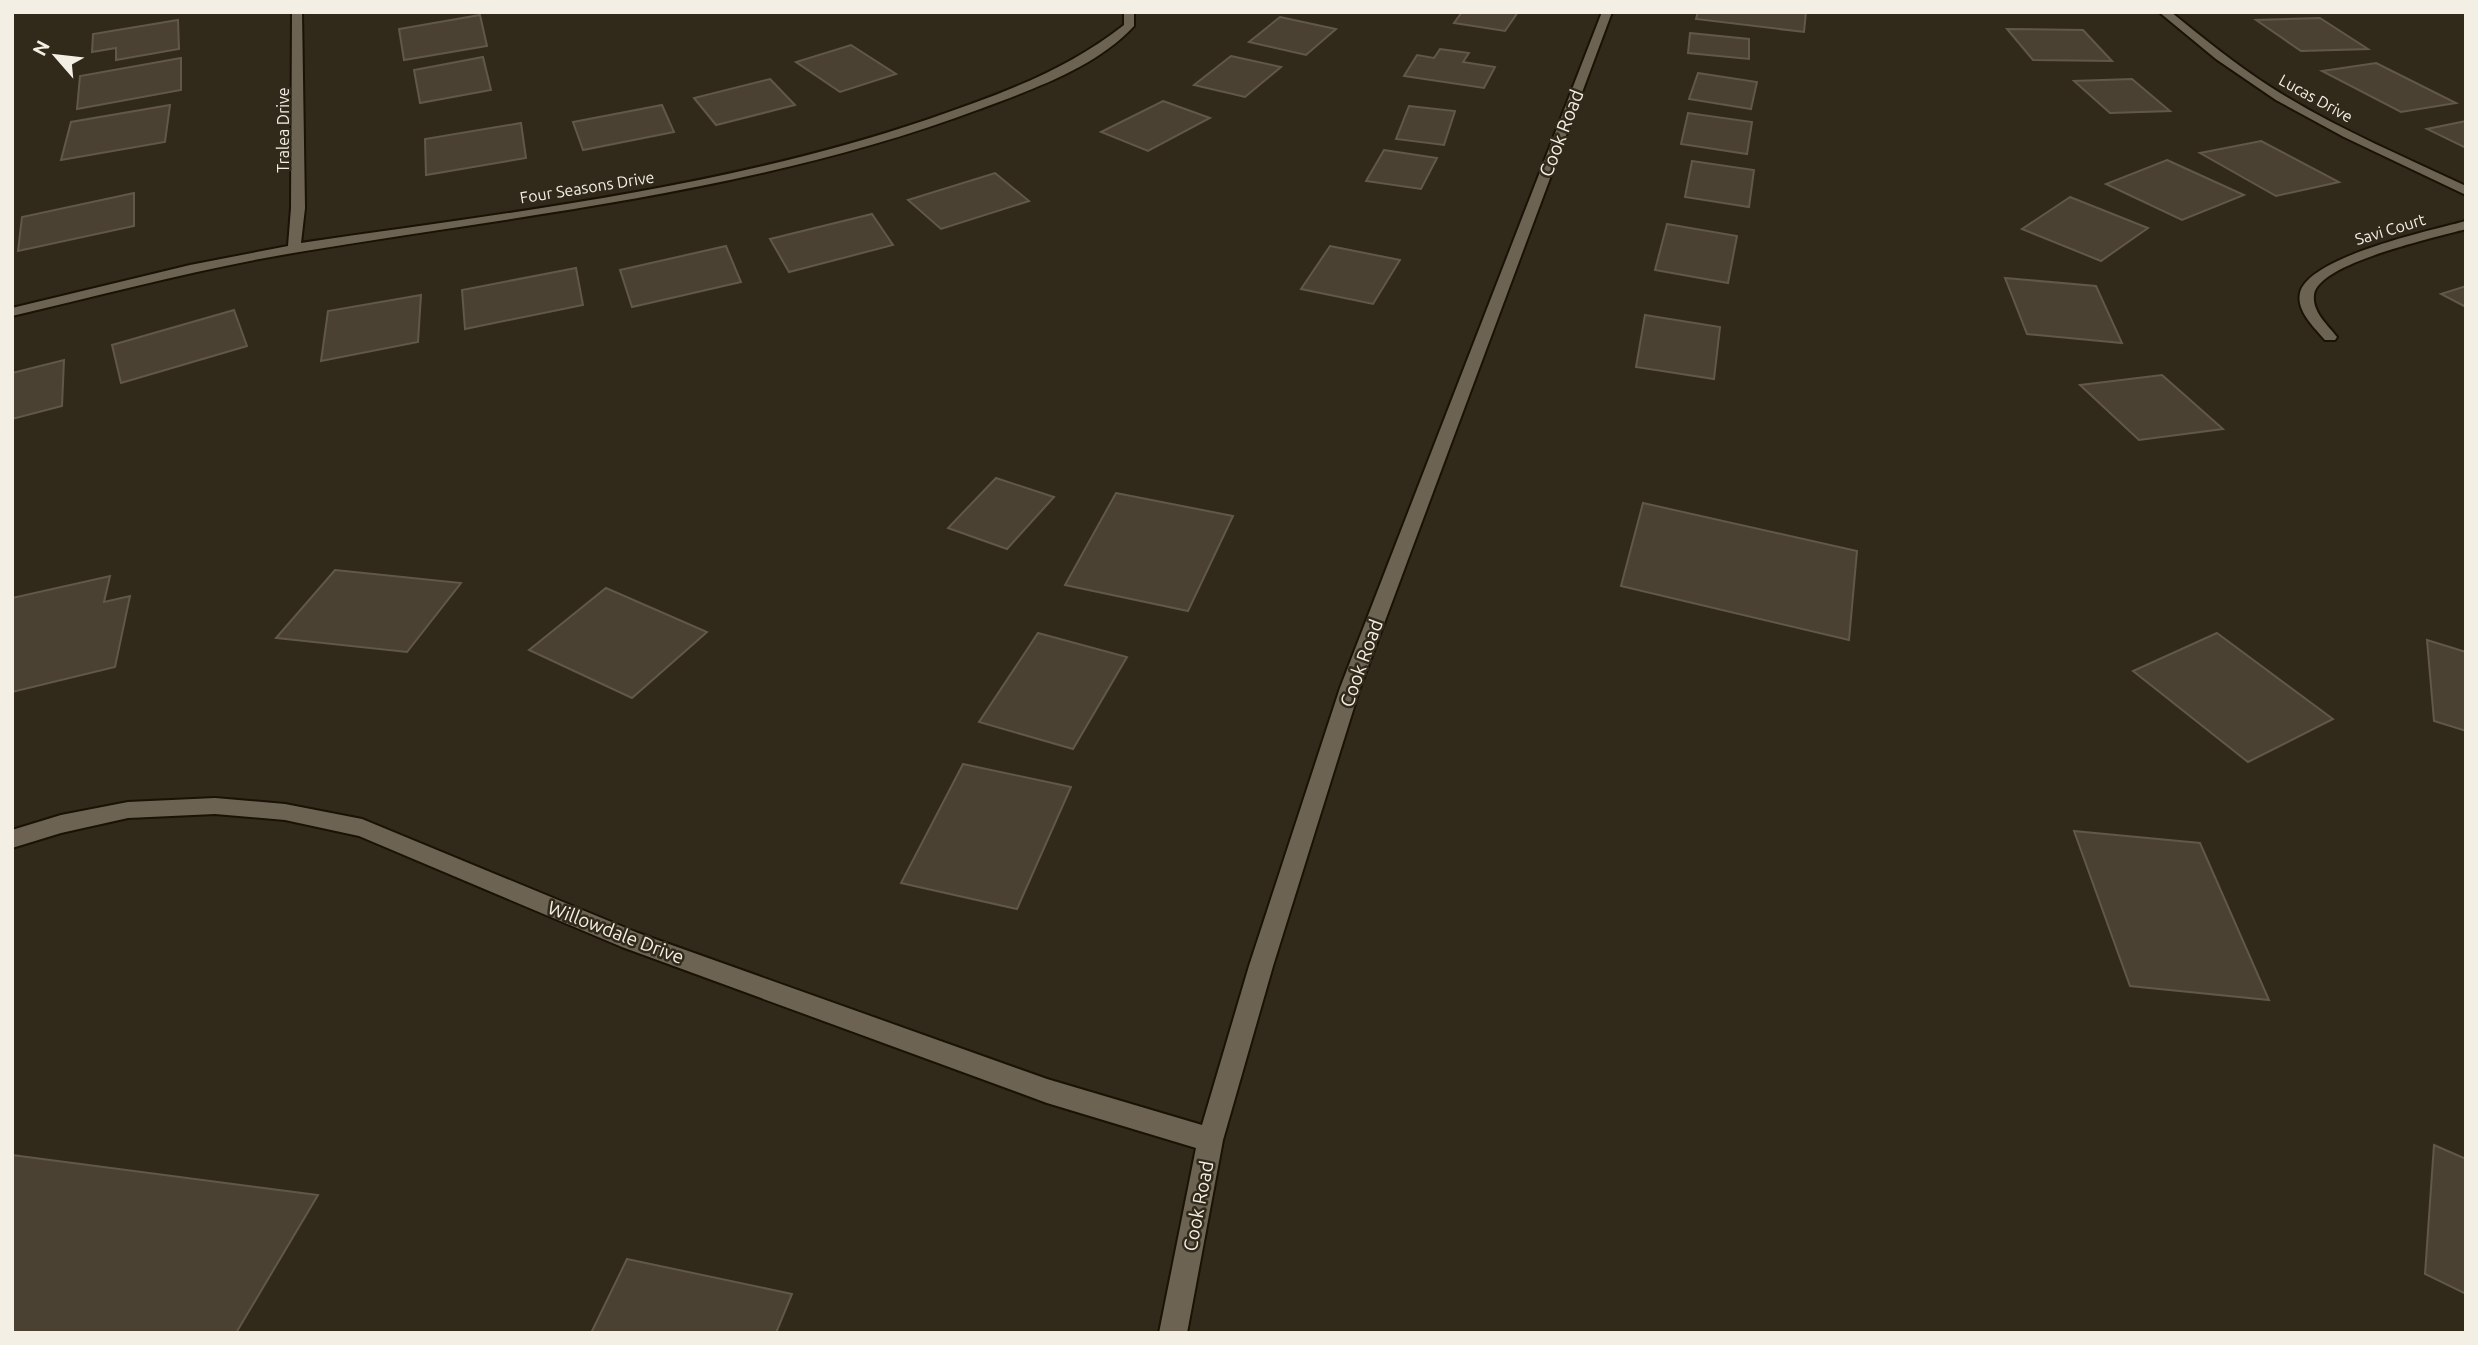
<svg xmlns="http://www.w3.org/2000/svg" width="2478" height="1345" viewBox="0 0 2478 1345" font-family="Ubuntu,sans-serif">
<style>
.building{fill:#4b4133;stroke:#625748;stroke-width:2}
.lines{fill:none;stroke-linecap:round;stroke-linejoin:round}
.minor-casing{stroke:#191205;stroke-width:4}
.minor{fill:#6c6353;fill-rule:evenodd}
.labels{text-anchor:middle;stroke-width:5;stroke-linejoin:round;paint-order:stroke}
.far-street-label{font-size:16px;fill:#f4efe5;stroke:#312a1b}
.street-label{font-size:19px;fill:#f4efe5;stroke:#312a1b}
</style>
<rect width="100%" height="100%" fill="#312a1b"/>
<g class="building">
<polygon points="1462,12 1518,12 1505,31 1454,23"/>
<polygon points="1698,12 1806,12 1804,32 1696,19"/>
<polygon points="480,15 487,46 404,60 399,29"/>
<polygon points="1280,17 1336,29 1306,55 1249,42"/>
<polygon points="2320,18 2368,49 2301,51 2256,20"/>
<polygon points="178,20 179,49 116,60 116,48 92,52 93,34"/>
<polygon points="2007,29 2083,30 2112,61 2033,60"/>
<polygon points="1690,33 1749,39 1749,59 1688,53"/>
<polygon points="851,45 896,74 840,92 796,62"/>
<polygon points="1440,49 1469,53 1463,62 1495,67 1484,88 1404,76 1417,55 1434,58"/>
<polygon points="1231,56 1281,67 1245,97 1194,85"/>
<polygon points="483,57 491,90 420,103 414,70"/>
<polygon points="181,58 181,90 77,109 80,76"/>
<polygon points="2376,63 2456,103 2401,112 2322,71"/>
<polygon points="1698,73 1757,82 1751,109 1689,99"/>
<polygon points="770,79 795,105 716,125 694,98"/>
<polygon points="2132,79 2170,111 2110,113 2074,81"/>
<polygon points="1163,101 1210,118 1148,151 1101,132"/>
<polygon points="170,105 165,142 61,160 71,122"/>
<polygon points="662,105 674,132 583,150 573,122"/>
<polygon points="1409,106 1455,111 1444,145 1396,139"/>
<polygon points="1688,113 1752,122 1747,154 1681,144"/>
<polygon points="2466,121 2466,148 2427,129"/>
<polygon points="521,123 526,158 426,175 425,139"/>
<polygon points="2261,141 2339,182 2276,196 2200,153"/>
<polygon points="1384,150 1437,158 1421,189 1366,181"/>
<polygon points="2167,160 2244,195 2182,220 2106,184"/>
<polygon points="1692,161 1754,170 1749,207 1685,197"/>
<polygon points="995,173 1029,201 941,229 908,200"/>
<polygon points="134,193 134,226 18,251 22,217"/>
<polygon points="2070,197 2148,228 2101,261 2022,229"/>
<polygon points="872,214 893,245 789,272 770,239"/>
<polygon points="1667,224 1737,236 1728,283 1655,270"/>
<polygon points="726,246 741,282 632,307 620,270"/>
<polygon points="1330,246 1400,260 1373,304 1301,289"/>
<polygon points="576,268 583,305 465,329 462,290"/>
<polygon points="2005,278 2096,286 2122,343 2027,334"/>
<polygon points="2466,286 2466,307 2441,294"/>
<polygon points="421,295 418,342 321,361 328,311"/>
<polygon points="234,310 247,346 121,383 112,345"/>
<polygon points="1645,315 1720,327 1714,379 1636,367"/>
<polygon points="64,360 62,406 12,419 12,373"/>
<polygon points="2162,375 2223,429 2139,440 2080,385"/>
<polygon points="996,478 1054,497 1007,549 948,528"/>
<polygon points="1116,493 1233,516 1188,611 1065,585"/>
<polygon points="1643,503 1857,551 1849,640 1621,586"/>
<polygon points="335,570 461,583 407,652 276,638"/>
<polygon points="110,576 104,602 130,596 115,667 12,692 12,598"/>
<polygon points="606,588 707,632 632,698 529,650"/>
<polygon points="1038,633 1127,657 1073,749 979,722"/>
<polygon points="2217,633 2333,719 2248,762 2133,671"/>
<polygon points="2427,640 2466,652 2466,731 2434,721"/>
<polygon points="963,764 1071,787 1017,909 901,883"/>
<polygon points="2074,831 2200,843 2269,1000 2130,986"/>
<polygon points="2434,1145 2466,1159 2466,1294 2425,1274"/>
<polygon points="12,1155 318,1195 236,1333 12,1333"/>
<polygon points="627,1259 792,1294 776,1333 591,1333"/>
</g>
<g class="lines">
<g class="minor-casing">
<g id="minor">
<path d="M292 12H302L305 208 301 243C513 212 726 188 929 119 998 95 1066 71 1124 25V12H1134V26C1095 68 1033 89 980 109 759 192 525 214 293 253 198 269 105 294 12 316V308L190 265 288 246 291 208Z"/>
<polygon points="1602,12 1612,12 1360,688 1273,966 1223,1140 1187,1333 1159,1333 1196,1148 1047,1103 622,947 359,836 285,820 215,814 128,818 61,833 12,848 12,830 61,815 128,802 215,798 285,804 362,819 638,933 1047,1079 1202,1125 1249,966 1340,688"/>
<path d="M2159 12H2171C2203 38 2235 64 2269 86 2331 126 2400 155 2466 186V195L2344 137 2276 100 2216 59Z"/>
<path d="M2466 221V229C2438 237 2317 263 2314 295 2312 312 2328 325 2337 337L2335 340H2325C2315 328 2296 311 2300 293 2308 257 2432 230 2466 221Z"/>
</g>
</g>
<use href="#minor" class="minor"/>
</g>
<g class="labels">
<g class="far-street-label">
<text transform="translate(2316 98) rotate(29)" y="6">Lucas Drive</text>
<text transform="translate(283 130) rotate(-90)" y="6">Tralea Drive</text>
<text transform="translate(587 187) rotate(-9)" y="6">Four Seasons Drive</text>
<text transform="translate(2390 229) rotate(-17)" y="6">Savi Court</text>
</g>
<g class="street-label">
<text transform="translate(1561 133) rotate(-69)" y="7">Cook Road</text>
<text transform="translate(1361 663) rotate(-70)" y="7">Cook Road</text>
<text transform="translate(616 932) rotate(21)" y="7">Willowdale Drive</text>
<text transform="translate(1198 1206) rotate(-79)" y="7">Cook Road</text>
</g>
</g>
<rect width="2478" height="1345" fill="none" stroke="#f4efe5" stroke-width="28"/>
<g transform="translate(56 56) rotate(298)" stroke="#312a1b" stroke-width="5" paint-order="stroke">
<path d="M0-5L12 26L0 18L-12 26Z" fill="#f4efe5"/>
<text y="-10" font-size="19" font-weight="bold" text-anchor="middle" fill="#f4efe5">N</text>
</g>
</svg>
